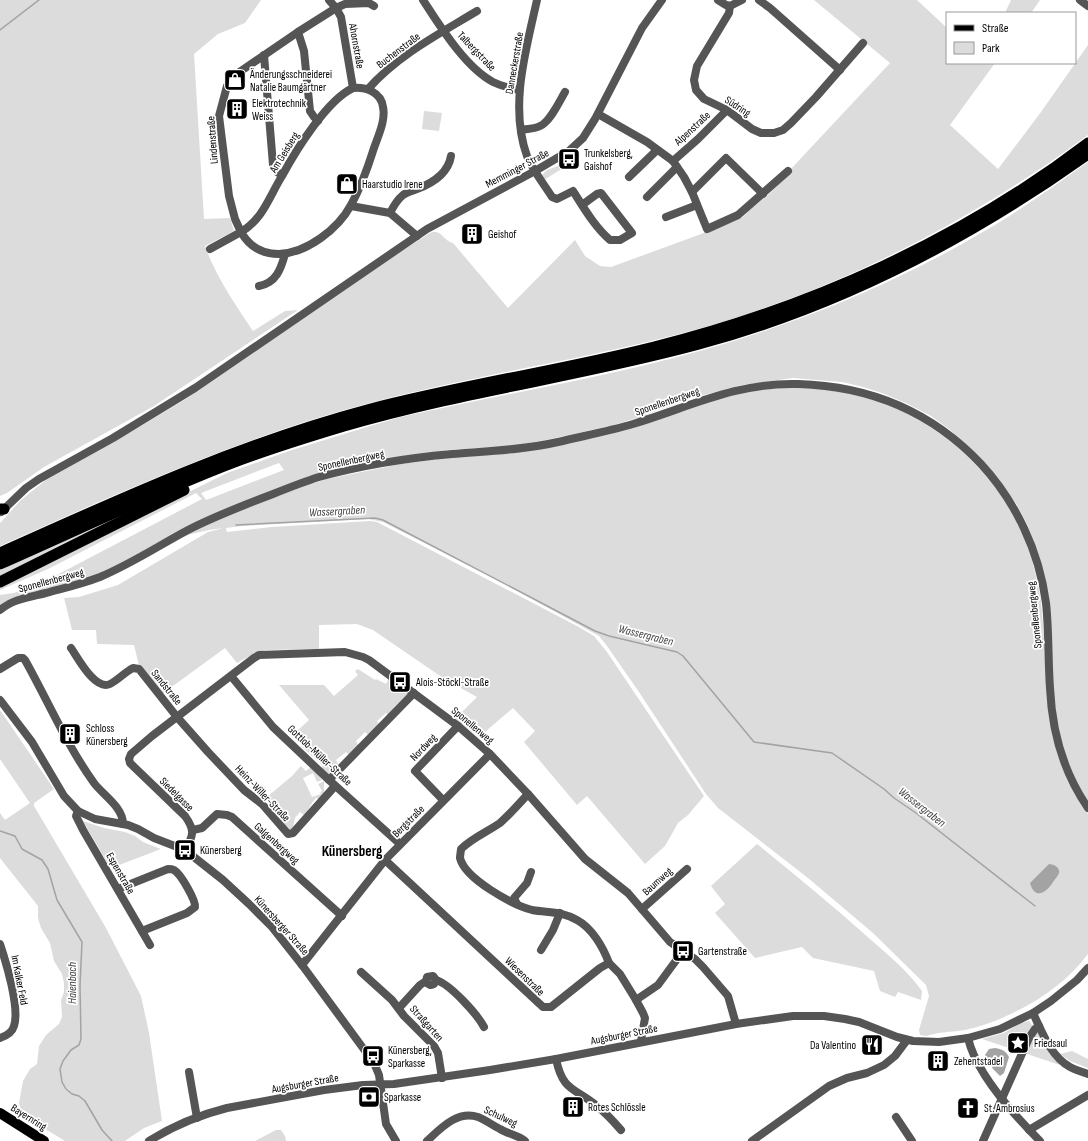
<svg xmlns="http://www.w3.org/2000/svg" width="1088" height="1141" viewBox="0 0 1088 1141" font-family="'Sofia Sans Condensed',sans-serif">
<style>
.green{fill:#dcdcdc;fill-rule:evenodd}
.water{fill:#a3a3a3}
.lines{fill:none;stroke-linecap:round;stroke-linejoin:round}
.stream{stroke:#a3a3a3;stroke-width:1.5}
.minor{stroke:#555;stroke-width:8}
.major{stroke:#000;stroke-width:10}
.highway{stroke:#000;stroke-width:11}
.labels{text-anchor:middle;stroke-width:3.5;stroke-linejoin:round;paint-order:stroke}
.street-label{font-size:11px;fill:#000;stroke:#fff}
.poi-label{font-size:11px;fill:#000;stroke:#fff;text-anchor:start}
.water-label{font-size:12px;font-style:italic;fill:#444;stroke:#fff}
.district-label{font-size:15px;font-weight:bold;fill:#000;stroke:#fff}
</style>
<rect width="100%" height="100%" fill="#fff"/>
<g class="green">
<path d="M0 0H261L245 23 218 34 194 54 204 219 230 218 234 231 205 246C216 277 235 304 253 331L285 311 298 310 154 406 44 467 7 493 0 496Z"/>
<path d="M814 0H917L947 28V63H995L950 125 998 169 1041 112 1088 45V135C966 225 830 294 683 333 577 361 468 376 362 405 237 439 118 493 0 546V523L20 501 47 479 143 425 189 397 398 253 430 233C441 228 443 241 453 243L508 308 575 240 585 256 600 266 611 267 704 233 706 231 743 217 760 199 765 198 790 173V170L890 63Z"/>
<polygon points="1011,0 1040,0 1031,13 1005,13"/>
<polygon points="424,111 442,113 439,131 422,129"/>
<polygon points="571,161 571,163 544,180 542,175 547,170"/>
<path d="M1088 162V803L1081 792 1065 758 1057 725 1041 566 1028 526 1017 505 1003 485 974 452 949 429 931 416 908 404 882 393 863 387 842 382 793 378 742 385 693 398 640 417 610 426 546 440 511 446 448 450 387 458 315 475 102 574 0 605V595L14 593 53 577 202 499 196 493 48 569 0 590V586L227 473 289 451 370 426 401 417C525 389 654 370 773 328 855 300 938 261 1011 215 1037 198 1063 180 1088 162ZM279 463 284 470 206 500 201 493Z"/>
<path d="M781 388C803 388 826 388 847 392 928 410 1000 469 1028 548 1034 565 1038 583 1041 601L1052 732C1058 761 1069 791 1088 814V954C1061 991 1010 1020 965 1030 952 1032 938 1032 926 1036L920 1035 919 1030 929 996 926 985 873 933 808 878 718 808 706 794 639 692 607 646 599 636 499 581 383 522 368 519 242 526 226 528 227 532 272 527 370 521 377 522 577 626 594 636 607 652 704 796 688 815 678 823 665 846 645 864 587 796 577 805 524 742 535 731 513 708 479 737 455 719 477 697 446 680 373 630 357 624 319 625V649L267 650 257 652 237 663 225 648 162 694 139 666 134 645 97 644 96 630H72L64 598 79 597 118 585 208 532 224 528 209 530 183 536 235 512 307 485 327 479 401 464 463 456 514 453 720 398 759 390Z"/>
<polygon points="133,510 0,579 0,570"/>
<polygon points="358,669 375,680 376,679 386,684 389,678 409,694 395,706 388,715 386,713 377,721 379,725 369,736 365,732 356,741 358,745 349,755 346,752 336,760 339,766 329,775 321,770 323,766 301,746 305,742 296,732 309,720 279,685 324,685 334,696 358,675 355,671"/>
<polygon points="0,710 54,789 34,803 34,806 106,928 141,996 149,1033 162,1121 144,1128 125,1141 65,1141 42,1127 21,1110 19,1103 23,1081 30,1069 37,1064 39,1046 46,1035 59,1024 62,1017 61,1000 64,992 64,983 62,974 54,961 50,943 41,928 38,918 38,906 0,858 0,813 5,820 30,803 0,759"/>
<path d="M301 766 306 771 311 767 322 780 317 782 313 773 303 778 312 797 321 794 320 793 322 791 318 784 324 781V794L319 799 316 798C310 804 310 809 304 815L300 812 295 818 292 831 287 832 272 813 275 809 268 800 264 804 261 802 292 776Z"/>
<polygon points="83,821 104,828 125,832 135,836 143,842 161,849 114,867 112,863 108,864"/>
<path d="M757 844C795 875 833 906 870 939 888 955 908 971 922 991L921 1000 898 992 895 997 880 991 874 971 813 958 802 947 755 958 715 913 725 904 711 886Z"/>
<polygon points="1029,1021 1060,1065 982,1039 1004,1033 1021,1023"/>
<polygon points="1072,1051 1088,1059 1088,1068 1070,1061 1060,1054"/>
<polygon points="276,1130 281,1130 285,1136 286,1141 255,1141"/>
</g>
<g class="water">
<path d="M1049 864 1054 865C1057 867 1060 869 1059 873 1058 876 1055 879 1053 882 1047 892 1035 901 1030 883Z"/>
<path d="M995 1048C1002 1049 1006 1051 1009 1057L1004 1073 1000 1076 993 1069 985 1055 989 1049Z"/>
</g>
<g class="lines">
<g class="stream">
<polyline points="0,30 39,0"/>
<polyline points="236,525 375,518 383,520 595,631 609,636 677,652 683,656 754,742 832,753 884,789 894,798 916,813 1035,906"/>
<polyline points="0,831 15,836 22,849 42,860 48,869 57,900 82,942 80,985 81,1039 79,1045 71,1050 63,1061 60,1069 62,1082 66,1089 72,1094 79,1096 85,1101 102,1130 112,1141"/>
</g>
<g class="minor">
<polyline points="329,0 336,8 341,17 353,88"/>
<path d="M423 0C440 26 465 67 493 82 501 86 510 88 519 90"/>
<path d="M537 0C526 50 509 106 527 156 533 171 544 184 552 197L557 199 573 191C584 208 594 226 610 240H620L632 233 601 193 597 194 582 205"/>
<polyline points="718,0 726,5 730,6 729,13 697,66 694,80 696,90 704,99 727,110 752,129 761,133 774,133 783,130 791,123 816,97 863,43"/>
<polyline points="759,0 770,8 840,70"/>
<polyline points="1080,0 1088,6"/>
<polyline points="730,6 742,0"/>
<polyline points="264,55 273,165 277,172 282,175"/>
<path d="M353 88C366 87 381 92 383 107 386 120 378 136 374 148 368 167 361 187 351 205 338 229 307 253 279 254 262 254 249 246 241 232 263 219 269 197 282 176 296 150 327 100 353 88Z"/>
<path d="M368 89C398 55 439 34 477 11"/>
<polyline points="598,114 647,142 673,161 684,177 692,192 707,229 738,215 788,171"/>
<polyline points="318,121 314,117 310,111 304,51 298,32 336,8 345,4 369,3 374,6"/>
<path d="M521 130C527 129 534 129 540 126 550 122 559 102 565 92"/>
<polyline points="673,161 698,139 727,110"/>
<polyline points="629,177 657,150"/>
<polyline points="692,192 726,158 763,194"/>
<polyline points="647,197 677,167"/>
<polyline points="351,206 390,213 417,236"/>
<path d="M390 213C393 207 397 200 403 195 407 192 412 191 417 189 433 183 448 174 451 156"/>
<polyline points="666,217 697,205"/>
<polyline points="210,249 241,232 235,219 229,196 219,116 227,86 238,73 298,32"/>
<path d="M259 286C276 283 281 269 285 254"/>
<polyline points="1,512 26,488 39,479 113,438 195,388 427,229 535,171 569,151 583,138 595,119 642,28 662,0"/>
<path d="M0 610C13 599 30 597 46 593 64 588 82 584 100 577 131 564 158 546 188 530 215 516 244 505 273 494 288 488 303 482 319 477 362 465 408 458 452 454 487 451 523 450 558 442 583 436 609 431 633 424 689 407 738 382 798 384 870 386 931 411 981 464 1016 502 1039 551 1046 603 1049 631 1048 660 1050 688 1052 731 1063 772 1088 808"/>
<path d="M71 648C78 658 95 691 110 684 118 680 125 672 133 668L139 669 177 717 208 752 244 790 262 804 288 834 293 833 335 786"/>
<path d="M0 669 18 658H23L25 660C48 701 66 744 94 783 103 795 123 807 123 824"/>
<polyline points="231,676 273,727 329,780 400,844"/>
<polyline points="0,700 32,742 64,796 78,811 95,819 128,825 138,829 154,838 185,850 223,880 249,904 272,927 302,965 374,1063 379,1075 386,1124 396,1141"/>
<polyline points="329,780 414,693"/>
<path d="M528 794C519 804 510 814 500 823 487 832 472 838 461 849 461 851 460 855 460 858 465 879 513 905 532 910 549 913 561 911 577 920 592 928 603 947 609 963"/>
<polyline points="443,800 415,771 458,726"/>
<polyline points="78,811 76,816 83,830 150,945"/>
<polyline points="193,830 202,828 217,814 227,815 232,817 342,916"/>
<path d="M185 850C194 835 195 830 185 816L130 763 129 759 131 754 152 736 254 658 259 655 345 652 363 657 369 660 458 726 490 754 528 794 585 859 628 893 670 942 695 959 703 967 728 996 736 1024"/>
<polyline points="385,860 543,1007 551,1007 600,968 609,963 620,974 636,1000 643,1013 645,1018 641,1041"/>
<path d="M118 889 168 869C171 869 172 869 174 870 181 874 196 901 195 907L187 913 142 931"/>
<polyline points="517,904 514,898 527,883 531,872"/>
<polyline points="642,909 687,869"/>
<path d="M0 944C6 962 20 1008 14 1026 12 1033 6 1036 0 1038"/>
<polyline points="541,950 553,930 560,913"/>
<polyline points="302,965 385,860 490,754"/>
<polyline points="361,972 392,1000 404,1016 434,1046 438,1053 442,1078"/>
<path d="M436 980C450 984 477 1014 484 1027"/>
<polyline points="636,1000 658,985 683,951"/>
<path d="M399 1008 420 985 426 981 427 977 433 976 436 980 434 984C431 986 428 985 426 981"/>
<path d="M1033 1013C1042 1032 1051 1057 1070 1067 1076 1070 1082 1072 1088 1074"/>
<path d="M968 1038C976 1073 1015 1116 1040 1141"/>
<path d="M556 1059C563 1092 574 1087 597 1106 606 1113 614 1122 621 1130"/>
<polyline points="189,1072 197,1118"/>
<polyline points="896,1117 912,1141"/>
<polyline points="1029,1130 1088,1095"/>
<path d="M149 1141C173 1126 199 1115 227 1108L324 1090 363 1085 394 1084 490 1070 556 1059 736 1024 793 1016H824L845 1019 859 1022 897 1037 913 1041 939 1042 968 1038 1000 1029 1033 1013 1051 1001 1077 980 1088 968"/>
<path d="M427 1141C440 1129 457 1110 478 1117 486 1120 492 1125 500 1129 508 1134 518 1135 525 1141"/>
<polyline points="752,1141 829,1086 847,1078 867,1073 884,1065 895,1056 907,1040"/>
<polyline points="983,1141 1029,1038 1035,1029 1039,1026"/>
</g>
<polyline class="major" points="0,1113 44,1141"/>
<g class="highway">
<polyline points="0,509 4,509"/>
<path d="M0 553C120 499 240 444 367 410 462 385 559 371 654 347 809 308 960 241 1088 143"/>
<path d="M0 564C75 531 150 495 227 465 265 450 304 438 344 426 460 392 582 376 699 344 840 306 969 239 1088 154"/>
<polyline points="0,582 184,490"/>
</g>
</g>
<defs>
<g id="shop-square" transform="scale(1.15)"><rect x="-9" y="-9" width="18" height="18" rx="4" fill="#000" stroke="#fff"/><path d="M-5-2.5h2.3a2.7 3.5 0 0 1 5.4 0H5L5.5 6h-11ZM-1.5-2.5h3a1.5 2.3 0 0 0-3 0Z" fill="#fff"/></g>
<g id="building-square" transform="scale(1.15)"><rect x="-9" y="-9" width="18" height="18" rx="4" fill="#000" stroke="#fff"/><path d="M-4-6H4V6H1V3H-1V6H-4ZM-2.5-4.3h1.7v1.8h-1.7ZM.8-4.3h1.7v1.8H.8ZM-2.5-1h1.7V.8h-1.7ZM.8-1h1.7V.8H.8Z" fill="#fff"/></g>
<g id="bus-square" transform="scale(1.15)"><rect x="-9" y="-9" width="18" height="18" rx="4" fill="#000" stroke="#fff"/><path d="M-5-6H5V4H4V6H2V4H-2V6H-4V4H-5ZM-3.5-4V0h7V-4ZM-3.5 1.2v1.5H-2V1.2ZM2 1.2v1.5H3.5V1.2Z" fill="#fff"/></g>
<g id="sight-square" transform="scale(1.15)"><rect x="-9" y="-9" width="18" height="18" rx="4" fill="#000" stroke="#fff"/><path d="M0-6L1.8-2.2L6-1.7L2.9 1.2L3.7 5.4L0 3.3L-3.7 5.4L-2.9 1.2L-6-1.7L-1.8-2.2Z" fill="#fff"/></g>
<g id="restaurant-square" transform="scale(1.15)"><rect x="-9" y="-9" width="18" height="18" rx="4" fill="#000" stroke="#fff"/><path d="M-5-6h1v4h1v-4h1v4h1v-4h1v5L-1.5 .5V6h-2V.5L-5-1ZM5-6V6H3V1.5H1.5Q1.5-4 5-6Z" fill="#fff"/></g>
<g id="bank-square" transform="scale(1.15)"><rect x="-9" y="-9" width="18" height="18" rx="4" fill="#000" stroke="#fff"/><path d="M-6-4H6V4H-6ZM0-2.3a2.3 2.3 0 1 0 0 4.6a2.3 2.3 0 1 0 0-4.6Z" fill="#fff"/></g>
<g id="church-square" transform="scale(1.15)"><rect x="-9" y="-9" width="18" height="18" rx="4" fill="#000" stroke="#fff"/><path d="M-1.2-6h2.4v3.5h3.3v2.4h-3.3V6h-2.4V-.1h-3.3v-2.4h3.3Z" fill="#fff"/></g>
</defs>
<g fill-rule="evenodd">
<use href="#shop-square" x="235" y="80"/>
<use href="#building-square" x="237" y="109"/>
<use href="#bus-square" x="569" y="159"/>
<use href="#shop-square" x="347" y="184"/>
<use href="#building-square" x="472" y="234"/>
<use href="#bus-square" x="400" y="682"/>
<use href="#building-square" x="70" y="734"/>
<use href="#bus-square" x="185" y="850"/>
<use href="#bus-square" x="683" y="951"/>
<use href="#sight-square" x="1018" y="1043"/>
<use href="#restaurant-square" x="872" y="1045"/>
<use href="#bus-square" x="373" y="1056"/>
<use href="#building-square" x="938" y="1061"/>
<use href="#bank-square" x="369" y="1097"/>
<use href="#building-square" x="573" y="1107"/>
<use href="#church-square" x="968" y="1108"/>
</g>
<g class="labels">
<g class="street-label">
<text transform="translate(357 46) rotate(80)" y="4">Ahornstraße</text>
<text transform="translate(398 50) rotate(-37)" y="4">Buchenstraße</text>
<text transform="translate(477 51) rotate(46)" y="4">Talbergstraße</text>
<text transform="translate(514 63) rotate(-80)" y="4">Danneckerstraße</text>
<text transform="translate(738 106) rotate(33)" y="4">Südring</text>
<text transform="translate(692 128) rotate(-43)" y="4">Alpenstraße</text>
<text transform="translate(212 140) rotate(-94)" y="4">Lindenstraße</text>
<text transform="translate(284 152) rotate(-58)" y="4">Am Geisberg</text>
<text transform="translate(517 168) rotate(-28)" y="4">Memminger Straße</text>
<text transform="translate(667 401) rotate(-19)" y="4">Sponellenbergweg</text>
<text transform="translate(351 460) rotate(-12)" y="4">Sponellenbergweg</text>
<text transform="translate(51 580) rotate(-15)" y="4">Sponellenbergweg</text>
<text transform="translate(1034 615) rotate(-96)" y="4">Sponellenbergweg</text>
<text transform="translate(167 687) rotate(51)" y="4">Sandstraße</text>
<text transform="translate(473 725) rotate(40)" y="4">Sponellenweg</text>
<text transform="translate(423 747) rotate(-46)" y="4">Nordweg</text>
<text transform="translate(320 755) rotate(43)" y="4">Gottlob-Müller-Straße</text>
<text transform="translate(263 793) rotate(46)" y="4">Heinz-Willer-Straße</text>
<text transform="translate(177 794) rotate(45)" y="4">Siedelgasse</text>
<text transform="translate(408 821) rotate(-45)" y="4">Bergstraße</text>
<text transform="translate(277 843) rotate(42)" y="4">Galgenbergweg</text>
<text transform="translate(121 873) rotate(60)" y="4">Espenstraße</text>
<text transform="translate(657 881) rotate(-42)" y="4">Baumweg</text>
<text transform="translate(282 925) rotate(48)" y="4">Künersberger Straße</text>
<text transform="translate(525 976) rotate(44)" y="4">Wiesenstraße</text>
<text transform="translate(20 980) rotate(79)" y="4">Im Kalker Feld</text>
<text transform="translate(427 1023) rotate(48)" y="4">Straßgarten</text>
<text transform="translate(624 1034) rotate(-11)" y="4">Augsburger Straße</text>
<text transform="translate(305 1083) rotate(-10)" y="4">Augsburger Straße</text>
<text transform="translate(501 1116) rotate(25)" y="4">Schulweg</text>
<text transform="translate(29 1117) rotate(32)" y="4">Bayernring</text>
</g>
<g class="poi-label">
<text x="250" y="78">Änderungsschneiderei<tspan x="250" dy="13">Natalie Baumgärtner</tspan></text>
<text x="252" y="107">Elektrotechnik<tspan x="252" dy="13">Weiss</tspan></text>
<text x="584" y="157">Trunkelsberg,<tspan x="584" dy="13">Gaishof</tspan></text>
<text x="362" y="188">Haarstudio Irene</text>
<text x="488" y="238">Geishof</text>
<text x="416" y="686">Alois-Stöckl-Straße</text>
<text x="86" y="732">Schloss<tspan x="86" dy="13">Künersberg</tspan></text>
<text x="200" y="854">Künersberg</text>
<text x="698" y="955">Gartenstraße</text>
<text x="1034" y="1047">Friedsaul</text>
<text x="856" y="1049" text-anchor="end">Da Valentino</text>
<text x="388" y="1054">Künersberg,<tspan x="388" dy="13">Sparkasse</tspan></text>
<text x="954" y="1065">Zehentstadel</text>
<text x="384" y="1101">Sparkasse</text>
<text x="588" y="1111">Rotes Schlössle</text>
<text x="984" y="1112">St. Ambrosius</text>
</g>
<g class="water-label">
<text transform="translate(337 511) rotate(-3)" y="4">Wassergraben</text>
<text transform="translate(646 635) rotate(14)" y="4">Wassergraben</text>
<text transform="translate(922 807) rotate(38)" y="4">Wassergraben</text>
<text transform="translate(72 983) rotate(-90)" y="4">Haienbach</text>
</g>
<g class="district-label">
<text x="352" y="856">Künersberg</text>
</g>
</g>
<rect x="946" y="12" width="130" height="52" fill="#ffffff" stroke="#999999"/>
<rect x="954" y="25" width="20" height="6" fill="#000000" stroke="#999999"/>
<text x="982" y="32" font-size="12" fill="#000000">Straße</text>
<rect x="954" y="42" width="20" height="12" fill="#dcdcdc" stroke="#999999"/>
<text x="982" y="52" font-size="12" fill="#000000">Park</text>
</svg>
